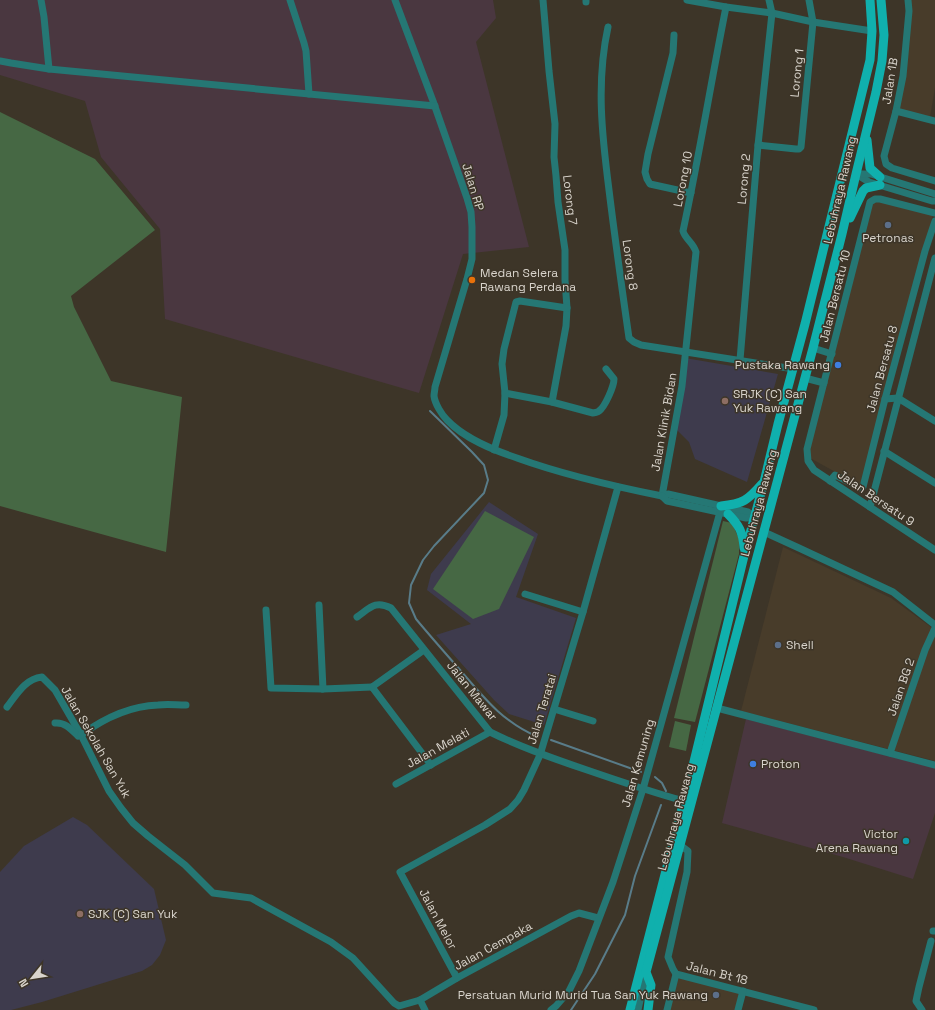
<svg xmlns="http://www.w3.org/2000/svg" width="935" height="1010" viewBox="0 0 935 1010" font-family="'Space Grotesk',sans-serif">
<style>
.built{fill:#483c2a}
.industrial{fill:#4a3740}
.education{fill:#3e3b4d}
.green{fill:#466844}
.lines{fill:none;stroke-linecap:round;stroke-linejoin:round}
.stream{stroke:#597c89;stroke-width:2}
.minor{stroke:#257774;stroke-width:7}
.major{stroke:#10b0ad;stroke-width:9}
.service-dot{fill:#5c6f8a;stroke:#3d3528;stroke-width:1.5}
.food-dot{fill:#e8710a;stroke:#3d3528;stroke-width:1.5}
.shop-dot{fill:#3f7fe0;stroke:#3d3528;stroke-width:1.5}
.education-dot{fill:#8d6e63;stroke:#3d3528;stroke-width:1.5}
.culture-dot{fill:#0f9aa8;stroke:#3d3528;stroke-width:1.5}
.labels{text-anchor:middle;stroke-width:3;stroke-linejoin:round;paint-order:stroke}
.street-label{font-size:12px;fill:#d9d4cc;stroke:#3d3528}
.poi-label{font-size:12px;fill:#d9d4cc;stroke:#3d3528;text-anchor:start}
</style>
<rect width="100%" height="100%" fill="#3d3528"/>
<g class="built">
<polygon points="910,0 935,0 935,88 930,117 899,109"/>
<polygon points="876,201 933,215 861,486 810,458 809,448 872,204"/>
<polygon points="783,547 891,598 935,630 935,761 741,711"/>
<polygon points="679,977 740,993 735,1010 666,1010"/>
</g>
<g class="industrial">
<polygon points="0,0 493,0 496,18 476,42 529,247 463,254 419,393 165,319 160,229 101,157 85,101 0,75"/>
<polygon points="746,719 935,768 935,813 913,879 843,857 722,823"/>
</g>
<g class="education">
<polygon points="685,358 778,374 747,482 695,459 689,442 675,428"/>
<polygon points="489,502 538,534 516,597 576,618 544,725 509,714 494,700 436,635 471,624 427,590 431,574"/>
<polygon points="73,817 87,825 154,889 166,940 160,955 152,965 142,971 42,1002 11,1010 0,1010 0,872 24,846"/>
</g>
<g class="green">
<polygon points="0,112 95,159 155,230 71,296 74,307 111,381 182,397 166,552 0,506"/>
<polygon points="485,511 534,537 499,609 473,619 433,589"/>
<polygon points="723,521 732,523 739,539 739,554 695,722 674,718"/>
<polygon points="675,721 691,725 686,751 669,747"/>
</g>
<g class="lines">
<g class="stream">
<path d="M430 411 472 452 484 465 488 480 484 493 434 546 423 560 411 585 409 603 416 619C431 637 446 654 461 671 484 698 504 723 538 737"/>
<polyline points="551,740 641,772"/>
<polyline points="655,777 662,783 666,791"/>
<polyline points="571,1010 595,974 625,915 635,876 661,805"/>
</g>
<g class="minor">
<polyline points="41,0 44,17 49,69"/>
<polyline points="290,0 304,43 306,51 309,94"/>
<path d="M395 0 433 101 467 198 471 212 472 227V259L467 279 435 387C435 390 434 393 434 396 435 404 442 415 447 420 465 439 493 450 517 458 564 475 612 486 662 496L668 494 748 512 755 517"/>
<polyline points="543,0 549,71 555,124 554,157 556,176 558,202 565,250 565,280 567,308 566,326 552,402"/>
<polyline points="687,0 726,7 772,13 813,22 872,31"/>
<polyline points="908,0 909,11 903,76 896,111 884,156 886,164 892,168 935,181"/>
<polyline points="586,2 586,0"/>
<path d="M608 27C596 82 602 135 609 190 615 239 622 289 629 338L634 342 641 345 794 369"/>
<polyline points="674,35 673,53 648,154 645,172 647,179 650,184 691,193"/>
<polyline points="0,61 11,63 49,69 435,106"/>
<polyline points="896,111 935,121"/>
<polyline points="758,145 796,149 799,149 801,147 813,22 809,0"/>
<polyline points="856,174 869,182 932,201 935,201"/>
<polyline points="858,174 871,174 935,194"/>
<polyline points="935,213 880,199 875,199 870,202 807,449 808,461 814,470 935,550"/>
<polyline points="813,348 832,354"/>
<polyline points="740,360 758,145 772,13 769,0"/>
<polyline points="805,378 824,383"/>
<path d="M505 393 552 402 593 413C594 413 598 412 599 411 605 407 614 386 614 379L606 369"/>
<polyline points="885,399 898,398 935,421"/>
<polyline points="494,450 504,415 505,393 502,364 504,349 516,302 520,301 567,308"/>
<polyline points="884,451 935,483"/>
<polyline points="830,481 835,475 860,488 863,487 885,399 925,251 935,221"/>
<path d="M662 496 682 386 696 252C693 242 685 239 683 231 699 157 711 82 726 7"/>
<polyline points="662,496 667,501 746,518 755,517"/>
<polyline points="870,507 935,258"/>
<polyline points="764,532 799,548 893,592 935,625"/>
<polyline points="525,594 583,612"/>
<polyline points="319,605 323,689"/>
<polyline points="266,610 271,688 323,689 372,687"/>
<path d="M357 617C370 608 375 600 391 608L490 732C522 748 554 759 587 770 619 781 651 792 684 801"/>
<polyline points="424,650 372,687 431,765"/>
<path d="M7 707C17 694 25 679 42 677L55 690 81 735 109 791 121 808 133 823 148 836 185 865 213 893 251 898 331 942 353 958 394 1003 399 1006 420 1000 457 978 571 916 579 913 598 918"/>
<polyline points="717,708 935,765"/>
<polyline points="554,709 593,721"/>
<path d="M55 723C65 722 71 729 78 736"/>
<path d="M81 735C103 719 129 706 158 705 167 704 176 705 186 705"/>
<polyline points="890,753 925,650 935,628"/>
<polyline points="396,784 490,732"/>
<polyline points="680,845 688,851 687,872 668,957 673,969 676,974 814,1010"/>
<polyline points="933,931 935,931"/>
<polyline points="457,978 400,872 485,825 510,809 518,800 524,790 540,755 583,612 618,487"/>
<polyline points="420,1000 425,1010"/>
<polyline points="551,1010 556,1006 569,991 579,971 613,882 643,789 720,512"/>
<polyline points="638,1010 646,972"/>
<polyline points="667,1010 676,974"/>
<polyline points="738,1010 743,991"/>
<polyline points="922,1010 916,1001 919,987 931,941"/>
</g>
<g class="major">
<polyline points="867,140 870,168 880,177"/>
<polyline points="850,218 863,191 866,188 880,185"/>
<path d="M721 506C743 504 748 500 762 484"/>
<path d="M728 514C739 525 743 532 744 548"/>
<polyline points="630,1010 691,774 744,556 764,482 778,424 805,324 870,60 872,31 870,0"/>
<polyline points="648,1010 651,985 646,972 813,348 842,234 856,174 876,92 882,61 884,35 881,0"/>
</g>
</g>
<g class="service-dot">
<circle cx="888" cy="225" r="4"/>
<circle cx="778" cy="645" r="4"/>
<circle cx="716" cy="995" r="4"/>
</g>
<circle class="food-dot" cx="472" cy="280" r="4"/>
<g class="shop-dot">
<circle cx="838" cy="365" r="4"/>
<circle cx="753" cy="764" r="4"/>
</g>
<g class="education-dot">
<circle cx="725" cy="401" r="4"/>
<circle cx="80" cy="914" r="4"/>
</g>
<circle class="culture-dot" cx="906" cy="841" r="4"/>
<g class="labels">
<g class="street-label">
<text transform="translate(797 73) rotate(-84)" y="4">Lorong 1</text>
<text transform="translate(890 81) rotate(-81)" y="4">Jalan 1B</text>
<text transform="translate(683 179) rotate(-79)" y="4">Lorong 10</text>
<text transform="translate(744 179) rotate(-85)" y="4">Lorong 2</text>
<text transform="translate(473 187) rotate(73)" y="4">Jalan RP</text>
<text transform="translate(840 190) rotate(-77)" y="4">Lebuhraya Rawang</text>
<text transform="translate(570 200) rotate(83)" y="4">Lorong 7</text>
<text transform="translate(630 265) rotate(82)" y="4">Lorong 8</text>
<text transform="translate(835 296) rotate(-76)" y="4">Jalan Bersatu 10</text>
<text transform="translate(882 369) rotate(-75)" y="4">Jalan Bersatu 8</text>
<text transform="translate(664 422) rotate(-80)" y="4">Jalan Klinik Bidan</text>
<text transform="translate(876 498) rotate(34)" y="4">Jalan Bersatu 9</text>
<text transform="translate(759 503) rotate(-75)" y="4">Lebuhraya Rawang</text>
<text transform="translate(901 687) rotate(-71)" y="4">Jalan BG 2</text>
<text transform="translate(472 691) rotate(51)" y="4">Jalan Mawar</text>
<text transform="translate(542 709) rotate(-73)" y="4">Jalan Teratai</text>
<text transform="translate(96 742) rotate(60)" y="4">Jalan Sekolah San Yuk</text>
<text transform="translate(438 748) rotate(-29)" y="4">Jalan Melati</text>
<text transform="translate(638 763) rotate(-74)" y="4">Jalan Kemuning</text>
<text transform="translate(676 817) rotate(-75)" y="4">Lebuhraya Rawang</text>
<text transform="translate(438 919) rotate(62)" y="4">Jalan Melor</text>
<text transform="translate(493 946) rotate(-29)" y="4">Jalan Cempaka</text>
<text transform="translate(717 973) rotate(14)" y="4">Jalan Bt 18</text>
</g>
<g class="poi-label">
<text x="888" y="242" text-anchor="middle">Petronas</text>
<text x="480" y="277">Medan Selera<tspan x="480" dy="14">Rawang Perdana</tspan></text>
<text x="830" y="369" text-anchor="end">Pustaka Rawang</text>
<text x="733" y="398">SRJK (C) San<tspan x="733" dy="14">Yuk Rawang</tspan></text>
<text x="786" y="649">Shell</text>
<text x="761" y="768">Proton</text>
<text x="898" y="838" text-anchor="end">Victor<tspan x="898" dy="14">Arena Rawang</tspan></text>
<text x="88" y="918">SJK (C) San Yuk</text>
<text x="708" y="999" text-anchor="end">Persatuan Murid Murid Tua San Yuk Rawang</text>
</g>
</g>
<g transform="translate(32 978) rotate(240)" stroke="#3d3528" stroke-width="3" paint-order="stroke">
<path d="M0-3L7 15L0 10L-7 15Z" fill="#d9d4cc"/>
<text y="-6" font-size="11" font-weight="bold" text-anchor="middle" fill="#d9d4cc">N</text>
</g>
</svg>
